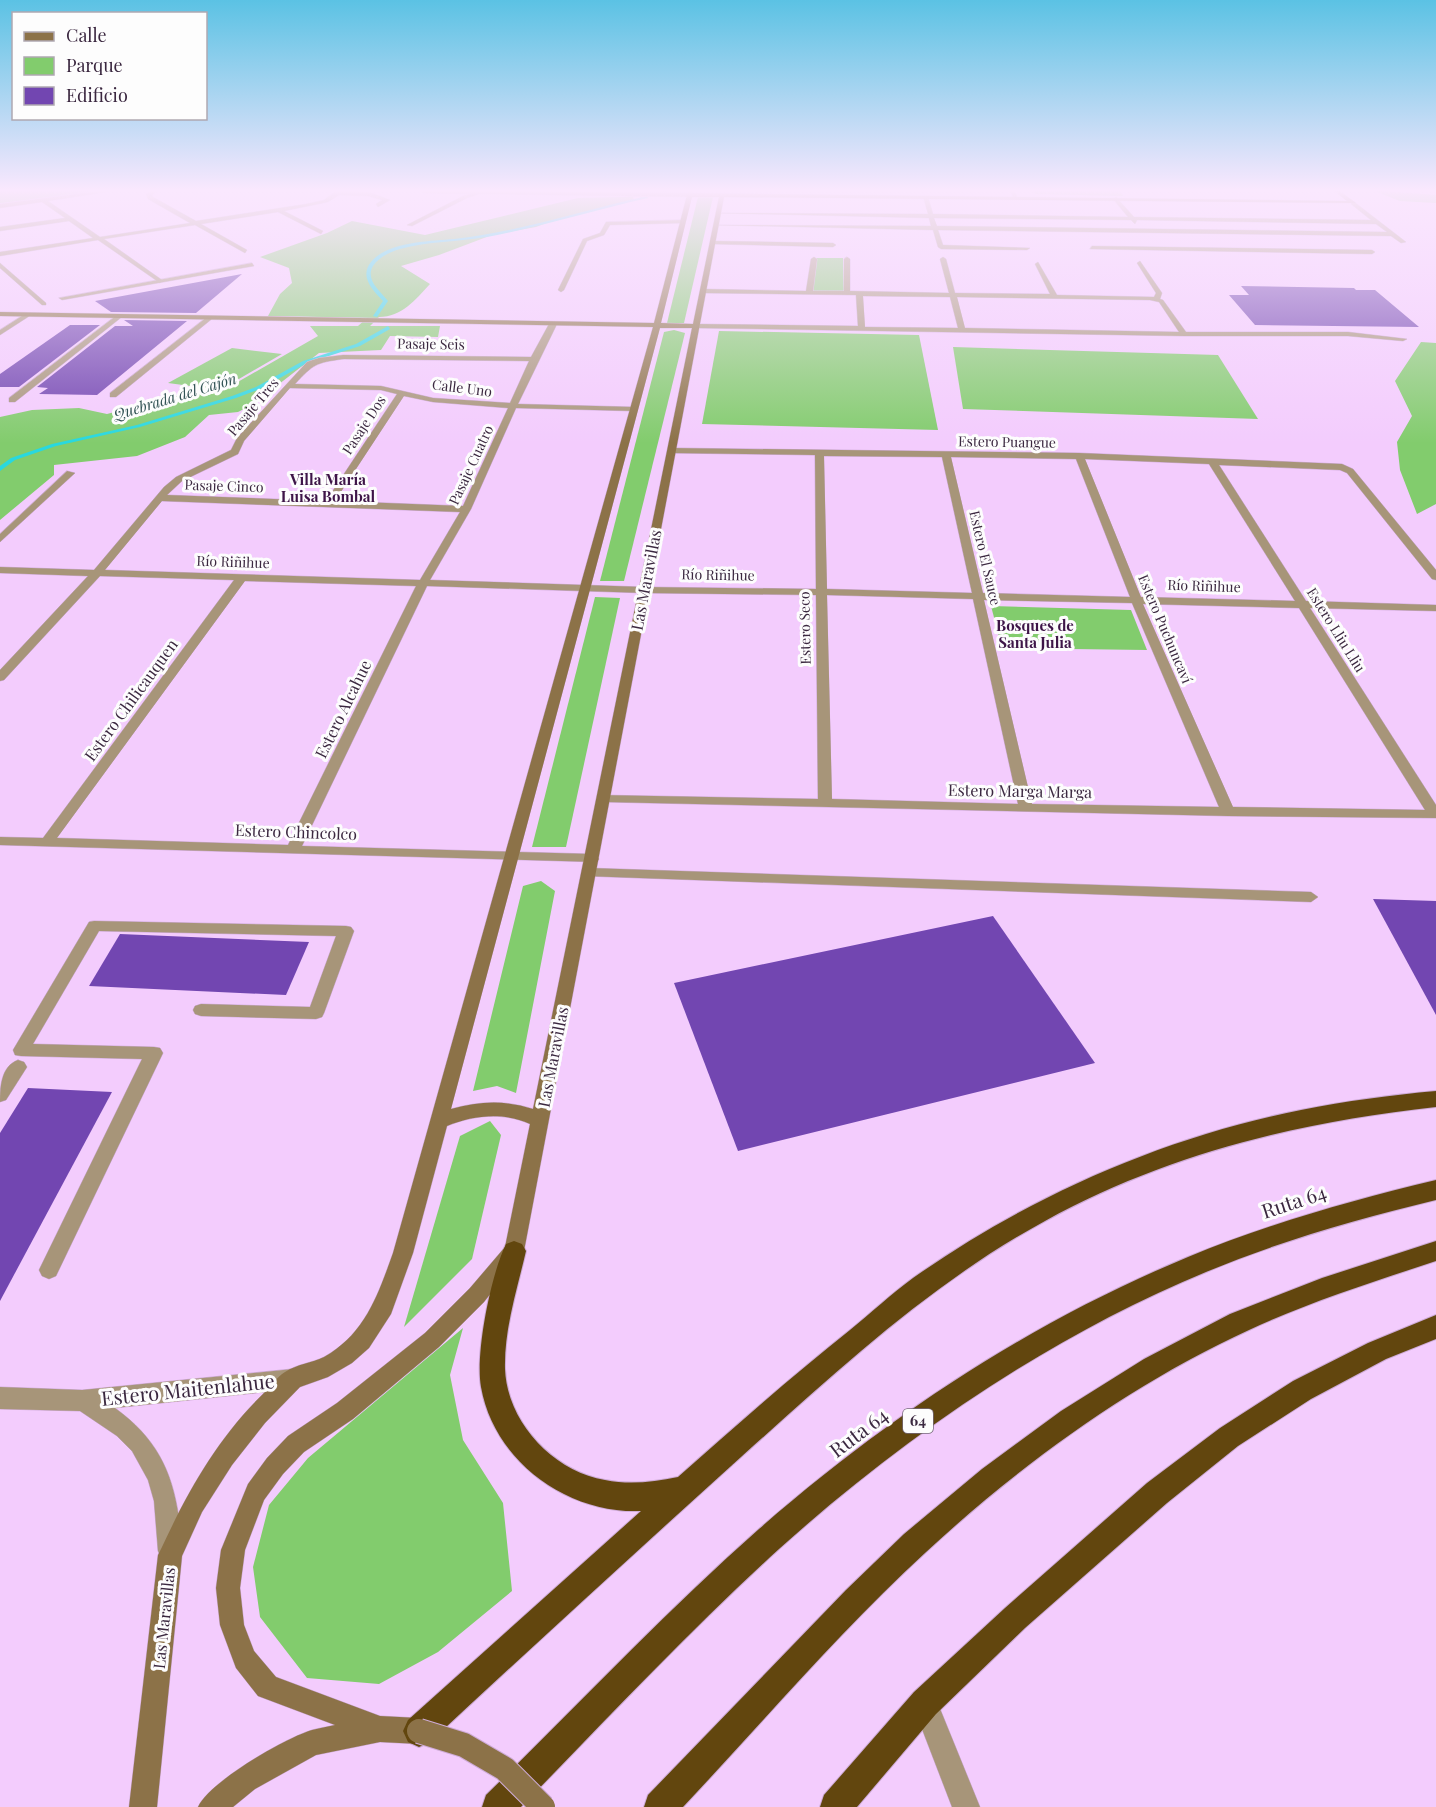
<svg xmlns="http://www.w3.org/2000/svg" width="1436" height="1807" viewBox="0 0 1436 1807" font-family="'Playfair Display',serif">
<style>
.green{fill:#82cc6d}
.lines{fill:none;stroke-linecap:round;stroke-linejoin:round}
.stream{fill:#28d8df;fill-rule:evenodd}
.building{fill:#7246b1}
.lane-casing{stroke:#ceabd7;stroke-width:1}
.street-casing{stroke:#ceabd7;stroke-width:1}
.secondary-casing{stroke:#ceabd7;stroke-width:1}
.highway-casing{stroke:#ceabd7;stroke-width:2}
.lane{fill:#a79579;fill-rule:evenodd}
.street{fill:#a79579;fill-rule:evenodd}
.secondary{fill:#8c7248;fill-rule:evenodd}
.highway{fill:#62460e;fill-rule:evenodd}
.secondary-bridge-casing{stroke:#ceabd7;stroke-width:26;stroke-linecap:butt}
.secondary-bridge{stroke:#8c7248;stroke-width:24}
.labels{text-anchor:middle;stroke-width:6;stroke-linejoin:round;paint-order:stroke}
.far-street-label{font-size:14px;fill:#3b2840;stroke:#fdfdfd}
.far-water-label{font-size:15px;font-style:italic;fill:#305153;stroke:#fdfdfd}
.far-neighbourhood-label{font-size:15px;font-weight:bold;fill:#3e1548;stroke:#fdfdfd}
.shield{fill:#fdfdfd;stroke:#756879;stroke-width:1.5}
.shield-label{font-size:15px;font-weight:bold;fill:#3b2840}
.street-label{font-size:16px;fill:#3b2840;stroke:#fdfdfd}
.near-street-label{font-size:20px;fill:#3b2840;stroke:#fdfdfd}
</style>
<rect width="100%" height="100%" fill="#f3ccfd"/>
<g class="green">
<polygon points="0,190 103,190 0,204"/>
<path d="M669 190H677L633 197 634 200 557 219 536 227 492 235 439 255 401 266 430 284C415 300 402 317 379 317L370 326H440L438 337 390 336 381 350 319 353 252 405 238 412 209 415 185 437 137 456 54 465V475L0 520V417L32 410 79 408 107 414 196 391H222L318 336 310 326H358L367 318 268 316 280 294 292 283 289 268 260 257 327 233 352 221 425 235 578 198 624 197Z"/>
<polygon points="1032,190 1119,190 1123,196 1035,194"/>
<polygon points="1372,190 1436,195 1436,203 1400,201"/>
<polygon points="698,197 713,197 684,323 667,323"/>
<polygon points="816,258 843,258 844,292 813,292"/>
<polygon points="674,330 685,333 624,581 600,581 664,332"/>
<polygon points="719,331 919,335 938,430 702,424"/>
<polygon points="1421,342 1436,343 1436,504 1417,514 1400,470 1397,442 1412,416 1395,381"/>
<polygon points="953,347 1218,355 1258,419 963,409"/>
<polygon points="232,348 282,354 220,390 168,383"/>
<polygon points="595,597 620,598 566,847 532,847"/>
<polygon points="991,606 1131,610 1147,650 1002,648"/>
<polygon points="541,881 555,891 516,1093 497,1086 473,1091 523,886"/>
<polygon points="490,1121 501,1135 472,1259 404,1327 460,1136"/>
<polygon points="463,1328 450,1375 463,1440 503,1503 512,1591 438,1652 379,1684 307,1678 260,1617 253,1567 269,1505 308,1458"/>
</g>
<g class="lines">
<g class="stream">
<path d="M647 196 648 198C594 210 541 227 487 237 458 242 428 241 400 249 390 252 379 257 373 266 365 280 380 291 388 301L377 317 373 316 383 301C373 290 359 277 371 262 387 242 430 241 454 239 519 232 583 210 647 196Z"/>
<polygon points="388,326 390,329 360,346 307,363 260,389 236,398 140,427 56,446 15,460 0,471 0,466 11,458 52,444 137,425 232,396 256,387 303,361 356,344"/>
</g>
</g>
<g class="building">
<polygon points="242,274 196,313 111,312 95,301"/>
<polygon points="1241,286 1354,288 1356,290 1375,290 1419,327 1255,325 1229,295 1249,295"/>
<polygon points="124,320 187,321 97,395 39,394 48,388 37,387 115,326 133,326"/>
<polygon points="70,325 100,325 19,387 0,387 0,374"/>
<polygon points="1373,899 1436,901 1436,1015"/>
<polygon points="993,916 1095,1063 738,1151 674,983"/>
<polygon points="120,934 309,942 286,995 89,986"/>
<polygon points="28,1088 112,1092 0,1301 0,1133"/>
</g>
<g class="lines">
<g class="lane-casing">
<g id="lane">
<polygon points="484,190 492,190 467,198 412,226 407,225 463,196"/>
<polygon points="1010,190 1014,190 1018,199 1014,199"/>
<polygon points="683,220 685,223 610,225 604,235 587,241 564,290 561,292 558,290 583,239 600,233 606,222"/>
<polygon points="252,263 254,266 62,300 59,298"/>
<polygon points="589,868 1311,892 1318,897 1311,902 584,876 582,873"/>
<polygon points="94,921 346,926 351,927 354,931 324,1013 322,1017 316,1019 201,1016 195,1014 193,1010 195,1006 201,1004 310,1007 336,936 99,931 33,1044 154,1047 160,1048 163,1053 56,1276 49,1279 42,1276 39,1270 142,1059 21,1056 15,1055 13,1050 89,922"/>
<path d="M18 1060 24 1062 27 1067 6 1100 0 1102C0 1087 1 1066 18 1060Z"/>
</g>
</g>
<g class="street-casing">
<g id="street">
<polygon points="106,190 119,190 48,201 100,237 190,223 148,199 146,194 153,190 159,190 152,195 153,197 196,221 306,204 324,200 337,190 369,192 390,200 378,207 376,204 382,200 368,196 339,195 328,202 284,211 323,231 321,234 278,212 201,224 247,250 245,253 195,225 104,239 162,280 160,283 98,240 0,256 0,252 93,238 69,221 0,231 0,227 65,218 42,202 0,208 0,204"/>
<polygon points="392,190 401,190 398,192"/>
<polygon points="422,190 688,193 689,190 694,190 690,197 423,193"/>
<path d="M923 196 928 197 933 214 1128 217 1113 199 1116 197 1134 217 1371 220 1351 204 1353 201 1406 242 1401 243 1391 236 938 230 943 245 1030 248 1027 250 941 249 938 247 933 230 713 225 931 226 929 218 715 213 928 214ZM934 218 1131 220 1135 224 1137 220 1376 224 1387 232 937 226Z"/>
<polygon points="713,241 833,243 836,245 833,247 711,244"/>
<polygon points="1092,246 1372,250 1375,252 1372,254 1090,249"/>
<path d="M847 257 850 259V291L949 293 940 259 943 257 946 259 955 293 1050 294 1035 264 1038 262 1057 295 1154 297 1156 293 1137 263 1140 261 1162 293 1160 299 1163 300 1186 332H1348L1407 339 1403 341 1348 336H1184L696 328 692 326 696 324 858 326 856 295 703 293 700 291 703 289 806 291 811 259 814 257 817 259 813 291H844V259ZM863 296 950 297 958 328 865 327ZM957 297 1150 300 1159 302 1179 332 965 328Z"/>
<polygon points="0,263 46,303 46,305 42,305 0,268"/>
<polygon points="25,314 31,315 0,335 0,330"/>
<polygon points="117,315 123,316 15,402 9,402 9,398"/>
<polygon points="207,317 213,318 116,397 110,397 110,393"/>
<path d="M553 322 557 324 518 404 634 407 638 409 634 411 516 408 471 509 430 580 644 587 816 589 815 455 669 453 668 451 672 448 1079 453 1342 464 1353 469 1436 570V580L1432 579 1347 473 1340 470 1219 465 1306 601 1436 605V611L1310 608 1436 805V818L1228 816 604 802 599 801 597 798 599 795 818 799 816 595 644 593 427 586 302 846 592 854 597 856 599 859 597 862 0 845V837L43 838 234 580 100 576 4 680 0 681V670L88 576 0 573V567L94 570 164 487 176 477 231 450 237 438 307 362 319 358 343 355 531 357 549 324ZM343 359 529 361 510 403 433 398 381 386 295 384C314 364 315 363 343 359ZM290 388 381 390 397 394 326 501 167 495 182 481 238 454 244 441ZM404 396 433 402 508 408 463 506 335 501ZM824 456 942 457 972 593 827 589ZM951 457 1076 459 1130 597 983 593ZM1085 459 1209 464 1295 601 1141 597ZM162 501 460 512 420 580 105 570ZM245 581 416 586 288 845 57 838ZM827 595 973 599 1018 804 832 799ZM984 600 1132 603 1219 807 1032 804ZM1143 604 1299 608 1425 810 1233 807Z"/>
<polygon points="67,471 75,473 0,542 0,534"/>
<path d="M293 1369 301 1372 304 1379 301 1386 293 1389 115 1408C155 1437 172 1469 179 1518 181 1532 184 1547 178 1559L170 1563 162 1559 158 1551 154 1501 148 1480 132 1451 117 1436 80 1411 0 1409V1387L82 1390Z"/>
<polygon points="925,1690 934,1694 980,1807 952,1807 912,1703 916,1694"/>
</g>
</g>
<g class="secondary-casing">
<path id="secondary" d="M1333 190H1338L1356 203 724 197 524 1251 484 1302 439 1347 353 1419 304 1452 283 1474 264 1500 245 1550 240 1588 244 1625 254 1651 276 1677 380 1716 419 1718 428 1722 432 1731 428 1740 419 1744 380 1742 316 1755 255 1789 233 1807H198C209 1782 285 1738 312 1730 319 1728 327 1727 335 1725L258 1696 236 1668 220 1625 216 1588 221 1550 248 1484 267 1458 288 1436 337 1403 425 1333 470 1288 505 1247 530 1124C503 1112 474 1115 447 1126L413 1253 391 1314 369 1348 352 1363 328 1377 300 1387 265 1423 232 1465 202 1512 182 1556 157 1807H129L158 1555 162 1547C188 1491 218 1438 263 1394 270 1387 277 1377 285 1372 297 1364 312 1363 324 1357 365 1334 378 1295 393 1253L653 327 0 316V312L654 323 687 195 690 193 1347 201ZM692 197H719L693 324 661 323ZM660 328H692L533 1109C505 1100 480 1101 451 1109Z"/>
</g>
<g class="highway-casing">
<g id="highway">
<path d="M1436 1091V1107C1299 1122 1167 1154 1045 1221 931 1283 837 1371 741 1457 637 1551 533 1646 430 1742L419 1747 408 1742 403 1731 408 1720 641 1511C567 1514 494 1461 481 1387 475 1354 491 1274 506 1244L514 1241 522 1244 526 1251C517 1290 504 1329 505 1369 507 1422 553 1471 605 1480 630 1485 653 1482 678 1477 734 1427 791 1377 850 1330 871 1313 891 1294 913 1278 1028 1197 1163 1137 1301 1110 1346 1101 1391 1095 1436 1091Z"/>
<path d="M1436 1180V1200C1358 1219 1280 1241 1206 1272 1049 1337 905 1436 779 1549 689 1631 606 1720 521 1807H482L486 1795C577 1706 664 1613 759 1529 887 1417 1031 1322 1188 1257 1268 1224 1352 1200 1436 1180Z"/>
<path d="M1436 1241V1261C1373 1282 1309 1302 1249 1330 1131 1384 1020 1465 925 1553 839 1632 763 1722 683 1807H644L648 1795 846 1590 904 1534 982 1469 1061 1411 1144 1359 1230 1314 1322 1278Z"/>
<polygon points="1436,1315 1436,1339 1386,1359 1311,1399 1238,1446 1167,1503 1025,1628 936,1714 857,1807 820,1807 824,1795 914,1692 1005,1608 1147,1483 1220,1428 1293,1381 1368,1343"/>
</g>
</g>
<use href="#lane" class="lane"/>
<use href="#street" class="street"/>
<use href="#secondary" class="secondary"/>
<use href="#highway" class="highway"/>
<g class="secondary-bridge-casing">
<polyline id="secondary-bridge" points="419,1731 464,1745 505,1769 543,1807"/>
</g>
<use href="#secondary-bridge" class="secondary-bridge"/>
</g>
<linearGradient id="sky" x2="0" y2="1"><stop stop-color="#5bc2e4"/><stop offset="0.43" stop-color="#fae8fe"/><stop offset="1" stop-color="#fae8fe" stop-opacity="0"/></linearGradient>
<rect width="1436" height="443" fill="url(#sky)"/>
<g class="labels">
<g class="far-street-label">
<text transform="translate(431 344) rotate(1)" y="5">Pasaje Seis</text>
<text transform="translate(462 388) rotate(7)" y="5">Calle Uno</text>
<text transform="translate(253 407) rotate(-50)" y="5">Pasaje Tres</text>
<text transform="translate(364 425) rotate(-57)" y="5">Pasaje Dos</text>
<text transform="translate(1007 442) rotate(1)" y="5">Estero Puangue</text>
<text transform="translate(471 465) rotate(-65)" y="5">Pasaje Cuatro</text>
<text transform="translate(224 486) rotate(2)" y="5">Pasaje Cinco</text>
<text transform="translate(985 558) rotate(77)" y="5">Estero El Sauce</text>
<text transform="translate(233 562) rotate(2)" y="5">Río Riñihue</text>
<text transform="translate(718 575) rotate(1)" y="5">Río Riñihue</text>
<text transform="translate(1204 586) rotate(2)" y="5">Río Riñihue</text>
<text transform="translate(805 628) rotate(-91)" y="5">Estero Seco</text>
<text transform="translate(1165 629) rotate(67)" y="5">Estero Puchuncaví</text>
<text transform="translate(1336 630) rotate(58)" y="5">Estero Lliu Lliu</text>
</g>
<g class="far-water-label">
<text transform="translate(175 397) rotate(-17)" y="5">Quebrada del Cajón</text>
</g>
<g class="far-neighbourhood-label">
<text x="328" y="485">Villa María<tspan x="328" dy="17">Luisa Bombal</tspan></text>
<text x="1035" y="631">Bosques de<tspan x="1035" dy="17">Santa Julia</tspan></text>
</g>
<rect class="shield" x="903" y="1409" width="30" height="24" rx="4.5"/>
<g class="shield-label">
<text x="918" y="1426">64</text>
</g>
<g class="street-label">
<text transform="translate(646 580) rotate(-79)" y="6">Las Maravillas</text>
<text transform="translate(131 700) rotate(-54)" y="6">Estero Chilicauquen</text>
<text transform="translate(343 709) rotate(-64)" y="6">Estero Alcahue</text>
<text transform="translate(1020 791) rotate(1)" y="6">Estero Marga Marga</text>
<text transform="translate(296 832) rotate(2)" y="6">Estero Chincolco</text>
<text transform="translate(553 1057) rotate(-79)" y="6">Las Maravillas</text>
<text transform="translate(164 1618) rotate(-84)" y="6">Las Maravillas</text>
</g>
<g class="near-street-label">
<text transform="translate(1294 1202) rotate(-18)" y="7">Ruta 64</text>
<text transform="translate(188 1390) rotate(-6)" y="7">Estero Maitenlahue</text>
<text transform="translate(859 1433) rotate(-37)" y="7">Ruta 64</text>
</g>
</g>
<rect x="12" y="12" width="195" height="108" fill="#fdfdfd" stroke="#afa8b1" stroke-width="1.5"/>
<rect x="24" y="32" width="30" height="9" fill="#8c7248" stroke="#afa8b1" stroke-width="1.5"/>
<text x="66" y="42" font-size="18" fill="#3b2840">Calle</text>
<rect x="24" y="57" width="30" height="18" fill="#82cc6d" stroke="#afa8b1" stroke-width="1.5"/>
<text x="66" y="72" font-size="18" fill="#3b2840">Parque</text>
<rect x="24" y="87" width="30" height="18" fill="#7246b1" stroke="#afa8b1" stroke-width="1.5"/>
<text x="66" y="102" font-size="18" fill="#3b2840">Edificio</text>
</svg>
